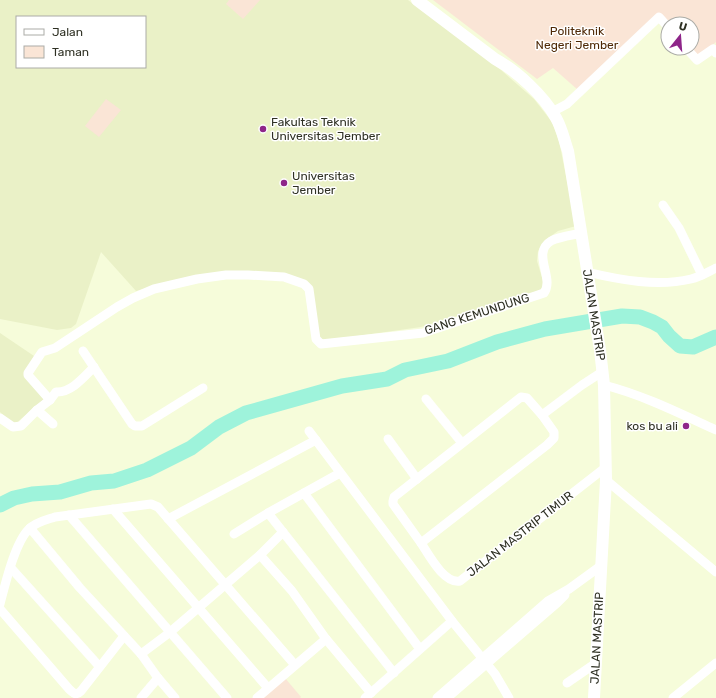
<svg xmlns="http://www.w3.org/2000/svg" width="716" height="698" viewBox="0 0 716 698" font-family="Rubik,sans-serif">
<style>
.built{fill:#eaf1c7;fill-rule:evenodd}
.green{fill:#fae5d6}
.lines{fill:none;stroke-linecap:round;stroke-linejoin:round}
.river{stroke:#9ef3db;stroke-width:15}
.minor{stroke:#fff;stroke-width:9}
.major{stroke:#fff;stroke-width:12}
.poi-dot{fill:#8e2589;stroke:#fff;stroke-width:1.5}
.labels{text-anchor:middle;stroke-width:3;stroke-linejoin:round;paint-order:stroke}
.park-label{font-size:12px;fill:#4e2906;stroke:#fff}
.poi-label{font-size:12px;fill:#2e3023;stroke:#fff;text-anchor:start}
.street-label{font-size:12px;fill:#2e3023;stroke:#fff}
</style>
<rect width="100%" height="100%" fill="#f6fcda"/>
<g class="built">
<path d="M0 0H408L501 70 534 99 552 122 559 141 576 226 558 231 544 241 538 251 537 261 543 281V288L535 292 421 327 329 340 320 339 307 283 198 275 136 291 101 252 76 324 71 328 57 330 0 319ZM17 17H145V67H17Z"/>
<polygon points="0,333 34,356 24,376 44,399 14,425 0,412"/>
</g>
<g class="green">
<polygon points="229,0 260,0 243,19 226,4"/>
<polygon points="433,0 716,0 716,42 696,59 692,48 692,24 668,24 659,15 578,90 553,68 537,79"/>
<polygon points="106,99 121,110 99,137 85,126"/>
<polygon points="285,678 301,697 300,698 262,698"/>
</g>
<g class="lines">
<polyline class="river" points="0,505 14,498 32,494 60,492 91,483 114,481 147,470 191,448 219,427 246,413 342,386 387,379 405,370 448,361 497,342 545,329 622,316 640,317 653,322 662,327 669,336 680,346 693,347 716,337"/>
<g class="minor">
<polyline points="686,48 697,60 713,49 716,53"/>
<polyline points="552,112 567,104 659,17 668,27"/>
<polyline points="663,205 679,228 702,275"/>
<path d="M587 272C620 280 658 287 691 279 700 277 708 272 716 268"/>
<polyline points="83,351 132,424 135,426 142,426 203,388"/>
<path d="M604 385C643 395 679 413 716 430"/>
<polygon points="521,397 527,398 542,415 554,432 554,438 547,445 421,543 393,504 393,501 394,497"/>
<polyline points="426,399 462,443"/>
<path d="M50 400 28 375V373L42 352 55 348 117 307 133 298 154 289 197 279 226 275H248L284 277 304 284 309 289 316 339 321 344 423 333 544 293C555 278 531 253 551 241 558 237 573 235 582 233"/>
<polyline points="37,410 53,424"/>
<polyline points="542,415 582,385 602,372"/>
<path d="M0 418 13 427 21 426 37 410 50 400 56 392C71 393 84 377 94 367"/>
<polyline points="309,431 452,621 495,674 509,698"/>
<polyline points="388,439 417,479"/>
<polyline points="606,480 716,572"/>
<polyline points="304,493 420,649"/>
<polyline points="113,509 268,688"/>
<polyline points="268,513 394,673"/>
<polyline points="69,515 227,698"/>
<polyline points="168,519 316,440"/>
<polyline points="30,528 80,588 141,654 158,678 175,698"/>
<polyline points="234,534 268,513 340,473"/>
<path d="M421 543C429 555 444 584 460 581L606 467"/>
<polyline points="260,555 292,591 326,639 371,693"/>
<polyline points="11,568 99,666"/>
<path d="M0 604C5 585 15 542 29 529 36 522 46 520 55 517L151 504 158 507 295 665"/>
<path d="M0 609 69 689C73 693 76 696 81 691L124 636"/>
<polyline points="141,654 169,633 260,555 283,532"/>
<polyline points="567,683 596,663"/>
<polyline points="141,698 158,678"/>
<polyline points="257,698 326,639"/>
<polyline points="365,698 452,621"/>
<polyline points="437,698 548,601 569,589 602,565"/>
<polyline points="447,698 557,603 565,595"/>
<polyline points="673,698 716,663"/>
</g>
<path class="major" d="M417 0 495 59C517 71 544 96 556 118 562 128 564 140 568 151L600 350 604 385 606 480 594 698"/>
</g>
<g class="poi-dot">
<circle cx="263" cy="129" r="4"/>
<circle cx="284" cy="183" r="4"/>
<circle cx="686" cy="426" r="4"/>
</g>
<g class="labels">
<g class="park-label">
<text x="577" y="35">Politeknik<tspan x="577" dy="14">Negeri Jember</tspan></text>
</g>
<g class="poi-label">
<text x="271" y="126">Fakultas Teknik<tspan x="271" dy="14">Universitas Jember</tspan></text>
<text x="292" y="180">Universitas<tspan x="292" dy="14">Jember</tspan></text>
<text x="678" y="430" text-anchor="end">kos bu ali</text>
</g>
<g class="street-label">
<text transform="translate(477 314) rotate(-18)" y="4">GANG KEMUNDUNG</text>
<text transform="translate(594 315) rotate(81)" y="4">JALAN MASTRIP</text>
<text transform="translate(520 534) rotate(-38)" y="4">JALAN MASTRIP TIMUR</text>
<text transform="translate(597 638) rotate(-87)" y="4">JALAN MASTRIP</text>
</g>
</g>
<rect x="16" y="16" width="130" height="52" fill="#ffffff" stroke="#abaca7"/>
<rect x="24" y="29" width="20" height="6" fill="#ffffff" stroke="#abaca7"/>
<text x="52" y="36" font-size="12" fill="#2e3023">Jalan</text>
<rect x="24" y="46" width="20" height="12" fill="#fae5d6" stroke="#abaca7"/>
<text x="52" y="56" font-size="12" fill="#2e3023">Taman</text>
<g transform="translate(680 36) rotate(17)"><circle r="19" fill="#ffffff" stroke="#abaca7"/>
<path d="M0-3L7 15L0 10L-7 15Z" fill="#8e2589"/>
<text y="-6" font-size="11" font-weight="bold" text-anchor="middle" fill="#2e3023">U</text>
</g>
</svg>
